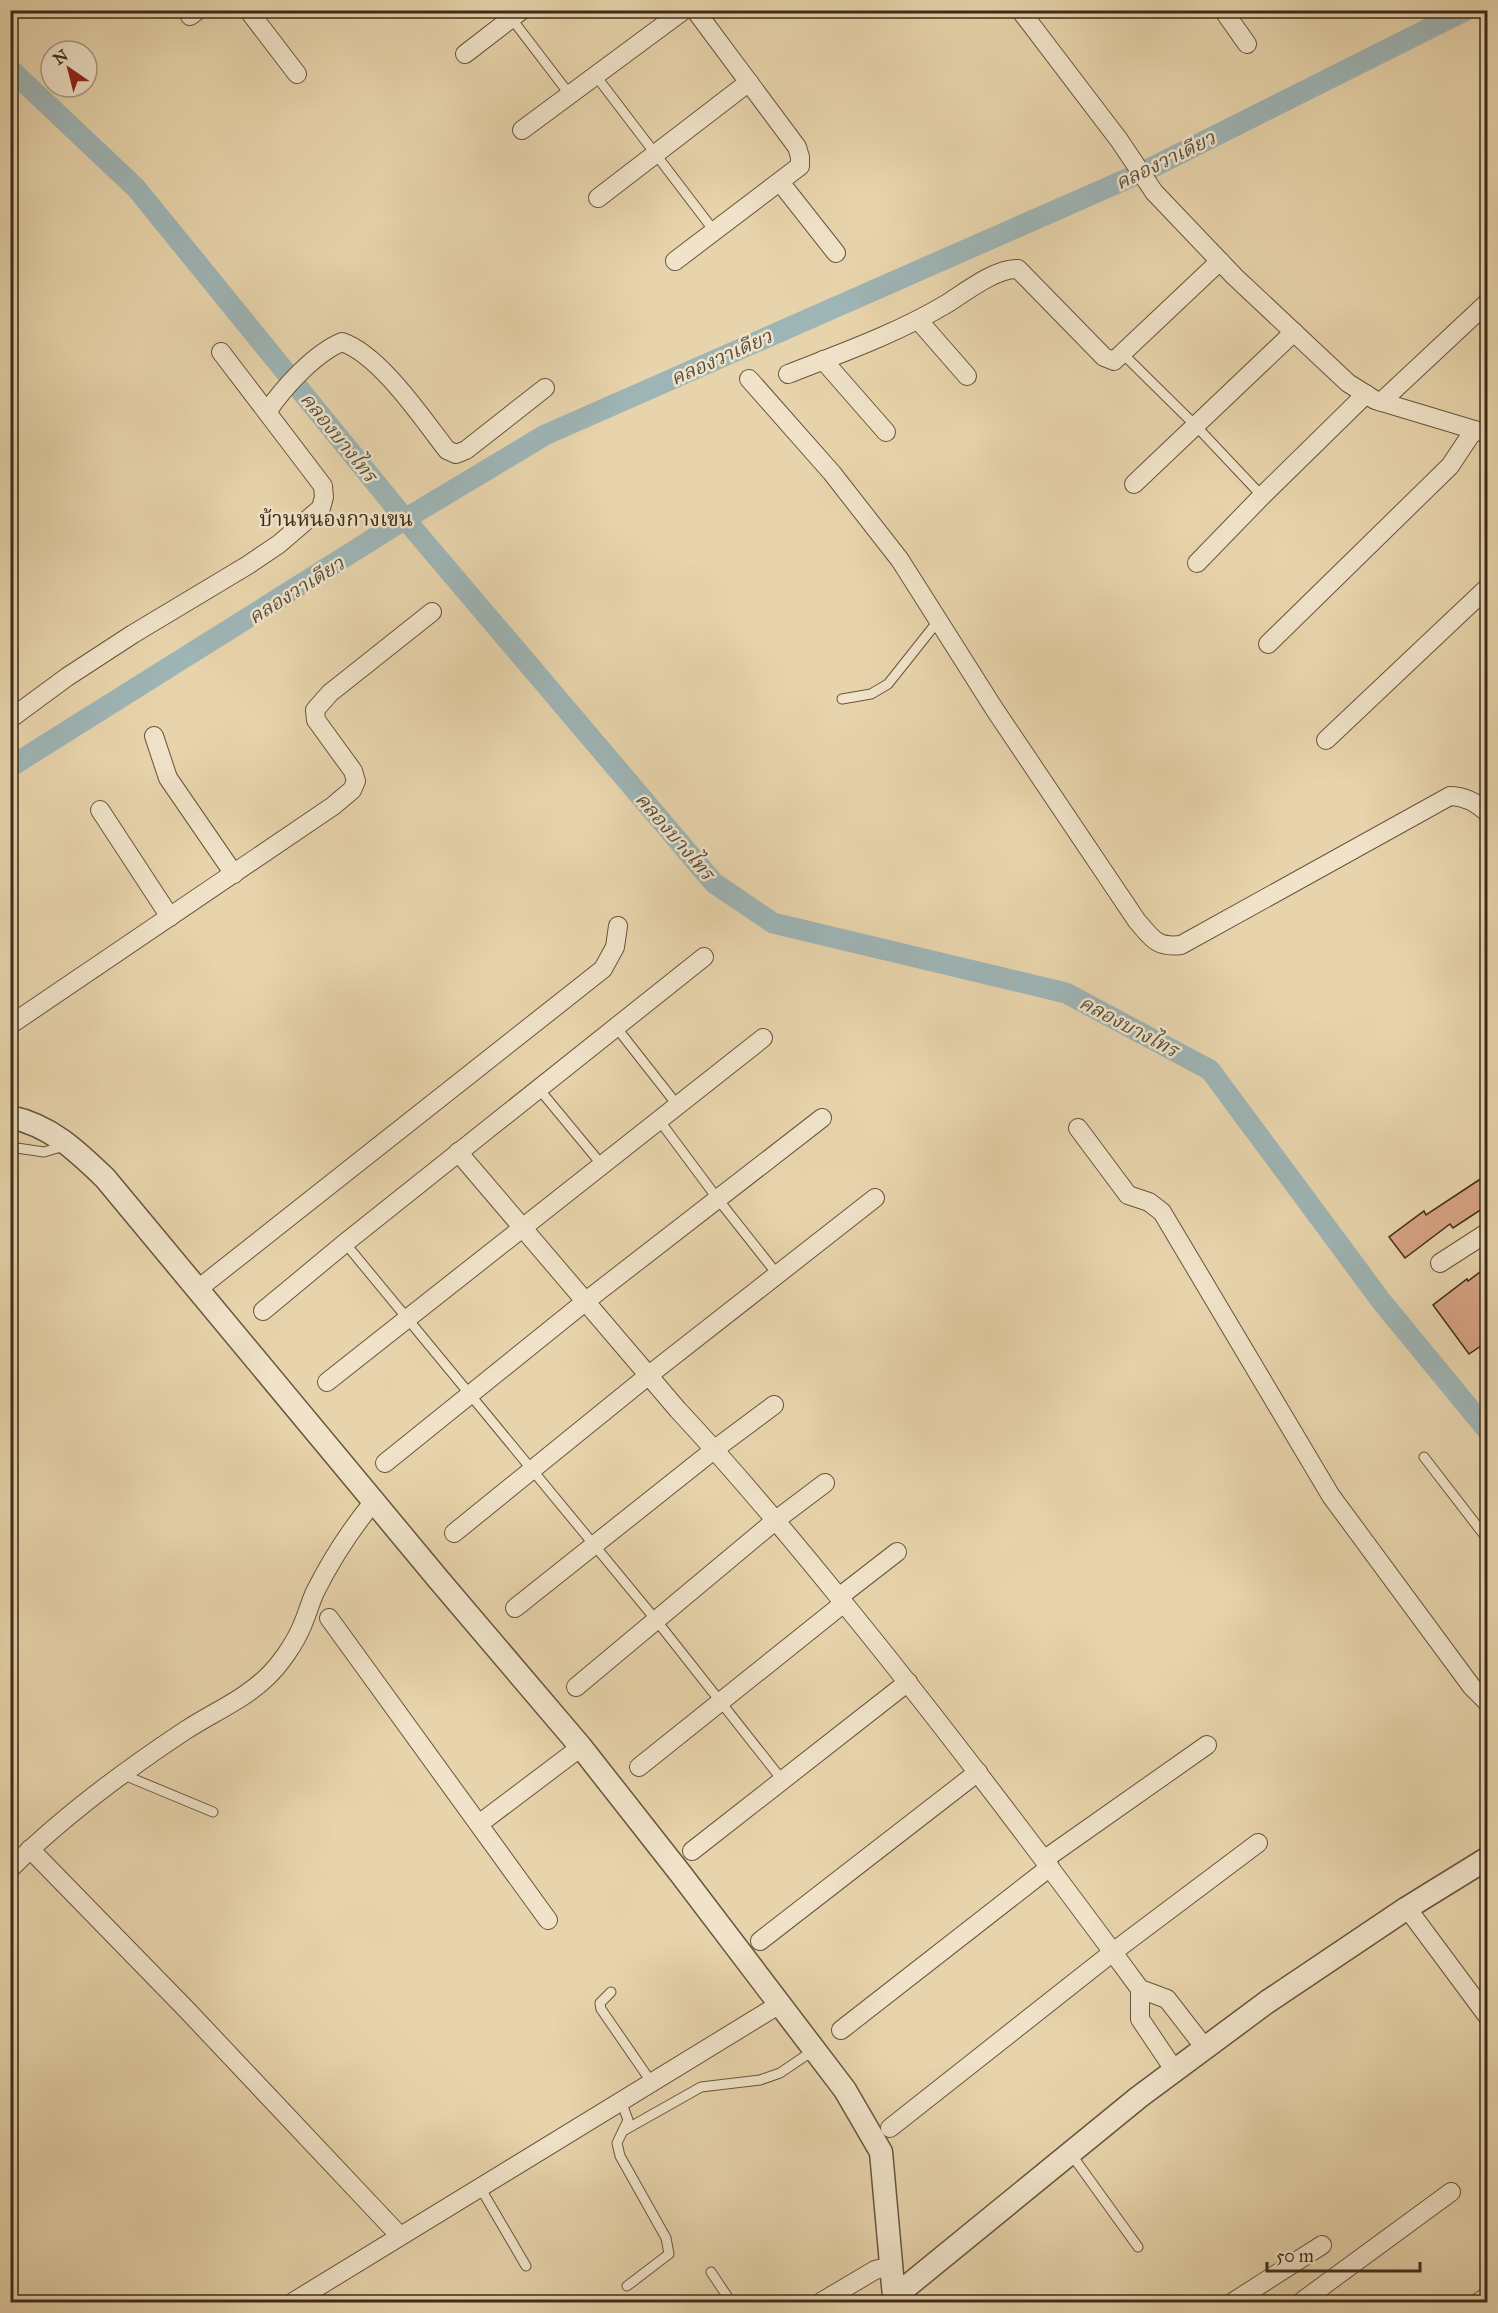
<svg xmlns="http://www.w3.org/2000/svg" width="1498" height="2313" viewBox="0 0 1498 2313" font-family="'IM FELL Great Primer','Noto Serif Thai',serif">
<style>
.lines{fill:none;stroke-linecap:round;stroke-linejoin:round}
.canal{stroke:#9eb5b6;stroke-width:21}
.building{fill:#d9a485;stroke:#3c2b18;stroke-width:1.5}
.service-casing{stroke:#67553d;stroke-width:11}
.minor-casing{stroke:#67553d;stroke-width:20}
.tertiary-casing{stroke:#67553d;stroke-width:25}
.service{stroke:#f0e3c9;stroke-width:9}
.minor{stroke:#f0e3c9;stroke-width:18}
.tertiary{stroke:#f0e3c9;stroke-width:22}
.labels{text-anchor:middle;stroke-width:5;stroke-linejoin:round;paint-order:stroke}
.water-label{font-size:20px;font-style:italic;fill:#544e40;stroke:#f0e3c9}
.quarter-label{font-size:21px;fill:#3c2b18;stroke:#f0e3c9}
</style>
<rect width="100%" height="100%" fill="#e8d4ac"/>
<filter id="stains"><feTurbulence type="fractalNoise" baseFrequency=".00333" numOctaves="4"/><feColorMatrix values="0 0 0 0 .2 0 0 0 0 .09 0 0 0 0 .02 0 0 0 .5 -.17"/></filter>
<radialGradient id="worn" r=".72"><stop offset=".6" stop-color="#630" stop-opacity="0"/><stop offset="1" stop-color="#630" stop-opacity=".3"/></radialGradient>
<g class="lines">
<g class="canal">
<polyline points="10,69 136,188 405,519 714,883 773,923 1066,993 1210,1070 1382,1302 1488,1431"/>
<polyline points="10,767 405,519 545,435 1145,171 1466,10"/>
</g>
</g>
<g class="building">
<polygon points="1488,1174 1488,1205 1453,1228 1450,1224 1405,1258 1389,1237 1424,1211 1426,1215"/>
<polygon points="1488,1266 1488,1341 1469,1354 1433,1305 1467,1279 1468,1281"/>
</g>
<g class="lines">
<g class="service-casing">
<g id="service">
<polyline points="505,10 570,95"/>
<polyline points="596,76 715,232"/>
<polyline points="1123,354 1196,426 1262,496"/>
<polyline points="842,699 871,694 888,684 938,621"/>
<polyline points="616,1027 678,1106"/>
<polyline points="539,1089 602,1165"/>
<polyline points="659,1120 717,1198 777,1274"/>
<polyline points="10,1147 44,1152 64,1146"/>
<polyline points="345,1243 656,1620 783,1781"/>
<polyline points="1424,1457 1488,1540"/>
<polyline points="124,1775 213,1812"/>
<polyline points="611,1992 600,2003 601,2009 652,2083"/>
<polyline points="621,2101 628,2120 617,2143 620,2156 666,2238 669,2254 627,2286"/>
<polyline points="623,2131 701,2087 760,2080 780,2073 814,2050"/>
<polyline points="1071,2154 1138,2247"/>
<polyline points="481,2189 526,2266"/>
<polyline points="711,2272 731,2302"/>
</g>
</g>
<g class="minor-casing">
<g id="minor">
<polyline points="248,10 297,74"/>
<polyline points="1020,10 1119,140 1154,192 1235,277 1348,383 1375,400 1488,434"/>
<polyline points="1223,10 1247,44"/>
<polyline points="190,16 198,10"/>
<polyline points="465,54 522,10"/>
<polyline points="522,130 684,10"/>
<polyline points="780,182 836,253"/>
<polyline points="598,198 749,82"/>
<polyline points="675,261 800,166 800,157 797,147 695,10"/>
<polyline points="919,321 967,376"/>
<polyline points="823,360 886,432"/>
<path d="M788 374C842 353 898 333 948 303 965 292 998 267 1018 269L1104 357 1114 361 1220 261"/>
<path d="M749 379 832 473 900 560 995 710 1137 921C1152 938 1156 948 1181 945L1450 796C1465 796 1477 803 1488 813"/>
<polyline points="1381,402 1488,302"/>
<path d="M267 412C283 388 315 353 342 342 380 355 422 418 447 450L456 454 466 450 545 388"/>
<polyline points="1134,484 1294,332"/>
<polyline points="1197,563 1262,496 1366,394"/>
<polyline points="1268,644 1450,466 1474,430"/>
<polyline points="10,719 67,677 133,634 248,565 279,544 321,508 324,497 323,486 221,352"/>
<polyline points="154,736 168,778 234,874"/>
<polyline points="1326,740 1488,587"/>
<polyline points="100,810 170,917"/>
<polyline points="10,1025 333,806 352,790 356,781 353,771 316,720 315,710 330,693 432,612"/>
<polyline points="1078,1128 1128,1195 1149,1202 1162,1212 1331,1496 1472,1687 1488,1703"/>
<path d="M458 1152 678 1410C734 1470 786 1532 838 1596 943 1724 1042 1856 1140 1989L1167 1999 1205 2048"/>
<polyline points="1440,1263 1488,1232"/>
<polyline points="198,1289 603,969 615,947 618,926"/>
<polyline points="263,1311 345,1243 704,957"/>
<polyline points="327,1382 763,1038"/>
<polyline points="385,1463 586,1301 822,1118"/>
<polyline points="454,1533 649,1375 875,1198"/>
<polyline points="839,1597 897,1552"/>
<polyline points="515,1608 715,1449 774,1405"/>
<polyline points="329,1618 548,1920"/>
<polyline points="576,1687 776,1520 825,1483"/>
<polyline points="639,1767 844,1603"/>
<polyline points="479,1824 581,1747"/>
<polyline points="30,1849 186,2009 400,2236"/>
<polyline points="692,1851 908,1682"/>
<polyline points="1045,1859 1207,1745"/>
<path d="M10 1869C63 1816 124 1771 186 1730 212 1713 243 1700 266 1678 280 1665 295 1643 302 1626 307 1615 310 1603 315 1592 332 1558 351 1529 375 1500"/>
<polyline points="1407,1908 1488,2017"/>
<polyline points="760,1941 978,1772"/>
<polyline points="1140,1989 1140,2019 1175,2071"/>
<polyline points="841,2030 1050,1867"/>
<polyline points="890,2128 1113,1952 1258,1843"/>
<polyline points="293,2302 780,2004"/>
<polyline points="821,2302 875,2270 891,2266"/>
<polyline points="1233,2302 1322,2245"/>
<polyline points="1301,2302 1451,2192"/>
<polyline points="1479,2302 1488,2296"/>
</g>
</g>
<g class="tertiary-casing">
<g id="tertiary">
<path d="M10 1117C50 1125 77 1151 105 1178L439 1580 581 1747 680 1873 845 2090 881 2152 894 2297"/>
<polyline points="894,2297 1139,2097 1267,2002 1407,1908 1488,1858"/>
</g>
</g>
<use href="#service" class="service"/>
<use href="#minor" class="minor"/>
<use href="#tertiary" class="tertiary"/>
</g>
<g class="labels">
<g class="water-label">
<text transform="translate(1165 160) rotate(-26)" y="7">คลองวาเดียว</text>
<text transform="translate(721 357) rotate(-24)" y="7">คลองวาเดียว</text>
<text transform="translate(339 437) rotate(51)" y="7">คลองบางไทร</text>
<text transform="translate(296 590) rotate(-32)" y="7">คลองวาเดียว</text>
<text transform="translate(675 836) rotate(49)" y="7">คลองบางไทร</text>
<text transform="translate(1129 1026) rotate(28)" y="7">คลองบางไทร</text>
</g>
<g class="quarter-label">
<text x="336" y="526">บ้านหนองกางเขน</text>
</g>
</g>
<rect width="1498" height="2313" fill="none" stroke="#e8d4ac" stroke-width="36"/>
<rect x="12" y="12" width="1474" height="2289" fill="none" stroke="#3c2b18" stroke-width="3"/>
<rect x="18" y="18" width="1462" height="2277" fill="none" stroke="#3c2b18" stroke-width="1.5"/>
<g transform="translate(69 69) rotate(325)"><circle r="28" fill="#f0e3c9" stroke="#a89982" stroke-width="1.5"/>
<path d="M0-4.5L10 22L0 15L-10 22Z" fill="#8f2418"/>
<text y="-9" font-size="16" font-weight="bold" text-anchor="middle" fill="#3c2b18">N</text>
</g>
<path d="M1267 2262v9h153v-9" fill="none" stroke="#3c2b18" stroke-width="3"/>
<text x="1276" y="2262" font-size="18" fill="#3c2b18" stroke="#f0e3c9" stroke-width="4.5" paint-order="stroke">50 m</text>
<rect width="100%" height="100%" filter="url(#stains)"/>
<rect width="100%" height="100%" fill="url(#worn)"/>
</svg>
